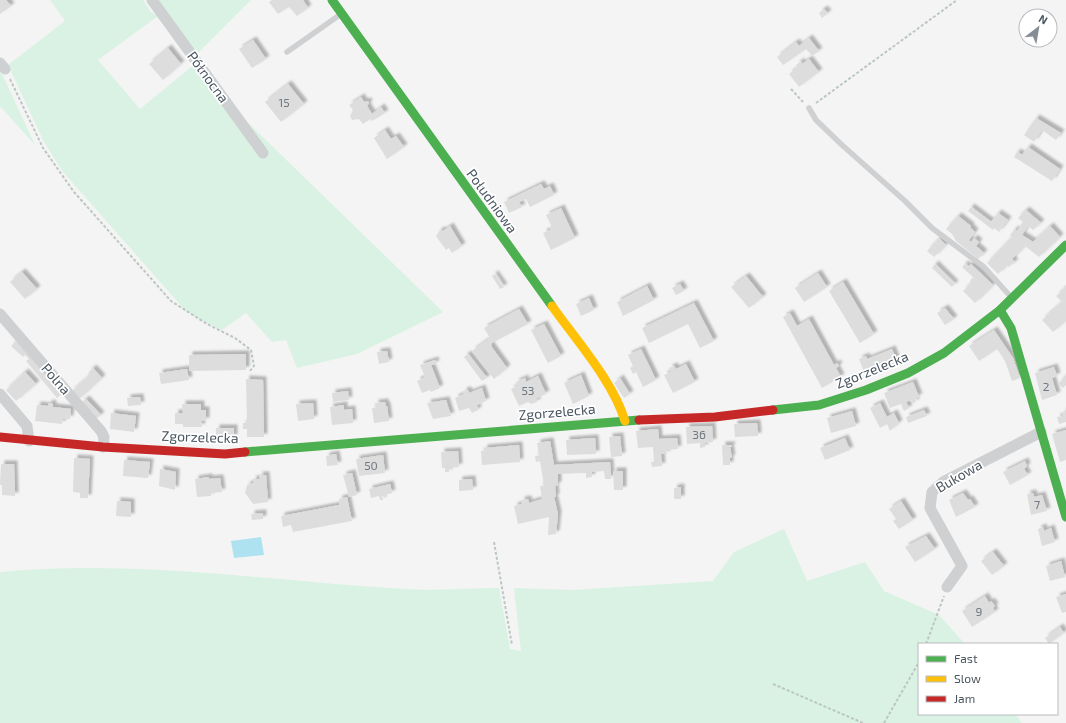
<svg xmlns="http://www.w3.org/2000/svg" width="1066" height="723" viewBox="0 0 1066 723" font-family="'Exo 2',sans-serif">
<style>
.green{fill:#d9f2e3}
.water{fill:#aee2f0}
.building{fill:#ddddde;filter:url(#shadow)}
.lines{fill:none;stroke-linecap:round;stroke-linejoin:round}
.path{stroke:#bcc7c4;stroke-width:2;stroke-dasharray:3 2;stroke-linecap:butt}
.lane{stroke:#ced0d2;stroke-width:5.5}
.street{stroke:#ced0d2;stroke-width:11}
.fast{stroke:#4caf50;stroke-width:9}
.slow{stroke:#ffc107;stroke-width:9}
.jam{stroke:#c62828;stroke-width:9}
.labels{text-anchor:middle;stroke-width:3.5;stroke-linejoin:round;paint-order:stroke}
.number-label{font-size:12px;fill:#707881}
.street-label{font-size:14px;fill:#4a5661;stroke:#fff}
</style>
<defs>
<filter id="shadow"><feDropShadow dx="3.5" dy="-3.5" stdDeviation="1" flood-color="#0004"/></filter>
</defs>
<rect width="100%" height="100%" fill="#f4f4f4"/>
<g class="green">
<polygon points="50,0 143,0 151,12 158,16 98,60 140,109 195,64 237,112 443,312 357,354 297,368 286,340 272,342 246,313 222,330 197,318 184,309 63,172 44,142 8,65 65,21"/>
<polygon points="158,0 251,0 195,56"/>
<polygon points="0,72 3,76 35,145 0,106"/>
<path d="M784 529 807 581 865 562 884 591 939 615 965 644H919V714H1015L1022 723H0V572C135 559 270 581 405 589 436 591 468 588 499 588L510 649 521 651 514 588 573 590 713 581 734 552Z"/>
</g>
<polygon class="water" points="261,537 264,555 234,558 231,541"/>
<g class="building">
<polygon points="0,0 6,0 11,6 0,14"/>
<polygon points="272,0 303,0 308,8 297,16 289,7 278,14 269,2"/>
<polygon points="824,9 828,13 822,18 819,13"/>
<polygon points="809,38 819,51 812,56 806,49 783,65 777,57 796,42 799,46"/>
<polygon points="253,40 266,59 252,68 239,49"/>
<polygon points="168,48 181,64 163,80 149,64"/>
<polygon points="809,59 819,72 799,87 789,74 798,67 796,65 801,61 802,64"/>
<polygon points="288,84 304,104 281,122 265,102"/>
<polygon points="361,97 364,102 368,101 369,103 367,106 372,114 381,107 385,113 372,121 370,119 363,124 359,119 352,120 350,116 353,110 349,105"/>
<polygon points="1036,118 1061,133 1056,140 1042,130 1034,142 1024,135"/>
<polygon points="385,130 391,139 396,136 404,147 387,159 374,138"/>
<polygon points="1028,147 1060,169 1052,181 1014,157 1017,152 1022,155"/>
<polygon points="541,184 544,189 550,186 554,195 530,207 526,199 519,202 522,207 509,213 504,202"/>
<polygon points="971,207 991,222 998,213 1008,220 999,232 994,228 993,230 968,211"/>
<polygon points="561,208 575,238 551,250 543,233 550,230 551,225 546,215"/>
<polygon points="1026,210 1041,223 1033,230 1028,226 1022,235 1033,242 1050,226 1060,237 1039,257 1025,246 1012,259 1015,262 1009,267 1007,265 998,274 987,263 1012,237 1010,235 1015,229 1017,231 1023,222 1018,218"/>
<polygon points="958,216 971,226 970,227 975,232 969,240 971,242 974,238 979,242 976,246 984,253 978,259 956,241 952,234 946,229"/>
<polygon points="450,226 462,246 452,253 449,248 446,250 436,236 440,230 443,231"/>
<polygon points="939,238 946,245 934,257 927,251"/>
<polygon points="935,264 955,284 952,287 932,268"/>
<polygon points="965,264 968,267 971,264 993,285 975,303 963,291 971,283 970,281 972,278 975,279 962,267"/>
<polygon points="22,272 37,289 25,299 10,282"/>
<polygon points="818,273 827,287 804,302 795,288"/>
<polygon points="495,274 504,287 500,289 492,276"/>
<polygon points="746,276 763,297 749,308 731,287"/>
<polygon points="843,282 874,334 860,343 829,291"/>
<polygon points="680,284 684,291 676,295 672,288"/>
<polygon points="647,286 654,300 623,316 617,302"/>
<polygon points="1066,287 1066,321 1053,332 1042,320 1062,302 1056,296"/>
<polygon points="589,298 594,310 581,316 576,304"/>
<polygon points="694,303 714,341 700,348 688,324 649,343 642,328"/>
<polygon points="945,308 954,319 945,325 937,313"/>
<polygon points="519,309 528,324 492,343 491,346 507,368 494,379 472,351 490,338 484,328"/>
<polygon points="790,313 797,326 809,319 834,365 837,363 839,366 836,368 841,377 822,388 783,317"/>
<polygon points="544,324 561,356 548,363 531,330"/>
<polygon points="994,330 1013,358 1020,378 1012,381 1005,361 997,349 979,361 969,346"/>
<polygon points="17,340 62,394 57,398 26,361 29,359 25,355 23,357 11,346"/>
<polygon points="641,349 656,380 643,387 636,372 633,374 630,368 633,366 628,355"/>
<polygon points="892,349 898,364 866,377 859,359 866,356 867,359"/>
<polygon points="387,351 389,362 379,364 377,352"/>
<polygon points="246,354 246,370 189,371 189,355"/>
<polygon points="468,354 487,378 482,381 464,357"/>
<polygon points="435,360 436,364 431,365 440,388 431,392 430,390 422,393 417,381 425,377 420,365"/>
<polygon points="686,364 695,382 673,393 664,375 671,372 669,368 674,366 676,369"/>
<polygon points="1054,367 1057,376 1052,378 1057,395 1042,400 1035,373"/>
<polygon points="93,368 102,378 78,400 71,392 90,375 88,373"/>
<polygon points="187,369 189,380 161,384 159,373"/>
<polygon points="25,372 36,384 16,401 6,390"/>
<polygon points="581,375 589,396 573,404 564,383"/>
<polygon points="1066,375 1066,385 1063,388 1058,384"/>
<polygon points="538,376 546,394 537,398 537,402 531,404 528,402 519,406 511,389 517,386 516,382 525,378 526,382"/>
<polygon points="620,378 630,394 624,398 614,383"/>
<polygon points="246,379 263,380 264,437 247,437 247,429 243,429 243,423 247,423"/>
<polygon points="913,382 919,397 915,398 916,402 913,403 911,400 906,402 909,408 904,411 901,404 890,408 884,393"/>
<polygon points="482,388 486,401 477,405 478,410 472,413 469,408 459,411 455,398 464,394 463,391 468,390 469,393"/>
<polygon points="348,391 349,400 333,402 332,393"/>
<polygon points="140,397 141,405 128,406 127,398"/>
<polygon points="86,399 101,415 96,419 81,403"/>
<polygon points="446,400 451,416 433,419 427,403"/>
<polygon points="385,402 386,406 387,406 389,421 374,423 372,408 376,408 375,403"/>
<polygon points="49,403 53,404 53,407 71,409 70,419 63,419 62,424 35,421 37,405 48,406"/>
<polygon points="313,403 314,419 298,421 296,404"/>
<polygon points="880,403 887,417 894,413 899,423 890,431 887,424 880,428 870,408"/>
<polygon points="182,404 201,404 201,410 206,410 206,421 201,421 202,427 183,427 183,424 175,424 175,413 183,413"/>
<polygon points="344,405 344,410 352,409 353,423 332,425 330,407"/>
<polygon points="924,410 927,416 908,423 906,417"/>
<polygon points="852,411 856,426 831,433 827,418"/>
<polygon points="1066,412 1066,422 1059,424 1057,417 1063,416 1062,413"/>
<polygon points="111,413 136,416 134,432 110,429"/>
<polygon points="757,423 758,436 735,437 734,424"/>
<polygon points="712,426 713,442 705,443 705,447 700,448 700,443 687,444 686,427"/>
<rect x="216" y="428" width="18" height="10"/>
<polygon points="658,429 659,439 677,438 678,449 666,450 667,454 661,454 662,466 652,467 651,462 654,462 653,447 638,448 636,431"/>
<polygon points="1066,430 1066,460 1060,462 1052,434"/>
<polygon points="620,436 622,456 611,457 609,437"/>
<polygon points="595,438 596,454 567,455 566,440"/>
<polygon points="845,438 850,450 825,460 820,448"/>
<polygon points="550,441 554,465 610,462 611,479 605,479 604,471 592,472 592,477 586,478 586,473 558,474 558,485 555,486 556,497 554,497 558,514 556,534 548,535 549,517 518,524 514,506 522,504 521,500 528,499 529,503 542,499 540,486 544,486 540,461 536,462 535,456 539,456 537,443"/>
<polygon points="519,445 520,462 482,465 481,451 484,451 484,448"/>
<polygon points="722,445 732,445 732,447 730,447 732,458 730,458 730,465 723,465"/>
<polygon points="458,451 459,467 449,468 449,472 445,472 445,468 442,468 441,452"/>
<polygon points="336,454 338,465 327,466 326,456"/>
<polygon points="383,455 385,473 359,476 356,459"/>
<polygon points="74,458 90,459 88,498 80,498 80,493 73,492"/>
<polygon points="124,460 150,462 148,478 123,476"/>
<polygon points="1025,461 1027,466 1024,469 1028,475 1010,485 1003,472"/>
<polygon points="1,464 14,464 15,496 2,495 2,485 0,485"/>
<polygon points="160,469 176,472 175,490 159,486"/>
<polygon points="613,471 623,471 623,490 614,490"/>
<polygon points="352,473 357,495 349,497 343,475"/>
<polygon points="259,475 266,475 268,502 253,504 245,493 247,485 253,483 253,479 260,479"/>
<polygon points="209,477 209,479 220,478 222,492 211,493 211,496 197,497 195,479"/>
<polygon points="472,479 473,490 459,491 459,480"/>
<polygon points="390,484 392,493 382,496 383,500 380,500 379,496 371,498 369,489"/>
<polygon points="681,487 681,499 674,499 674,488"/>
<polygon points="963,493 968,500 970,499 975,507 956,517 949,500"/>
<polygon points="1033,493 1034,497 1042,495 1047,511 1031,515 1027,494"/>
<polygon points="347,497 352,521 293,532 291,525 283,527 281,516 339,505 339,499"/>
<polygon points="117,501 131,502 131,517 116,516"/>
<polygon points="901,501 913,520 899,529 893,521 896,519 889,509"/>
<polygon points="263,513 263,519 252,520 251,514"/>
<polygon points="1043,527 1044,531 1051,528 1055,542 1042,546 1038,529"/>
<polygon points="926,536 935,549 915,562 905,547"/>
<polygon points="993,552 1004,566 992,575 981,561"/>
<polygon points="1061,561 1065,577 1050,581 1046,566"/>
<polygon points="1066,594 1066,612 1062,613 1056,597"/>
<polygon points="985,596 989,603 991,601 995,606 993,608 995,612 972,627 962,611"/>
<polygon points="1060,627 1064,633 1049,644 1045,638"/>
</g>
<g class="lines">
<g class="path">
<polyline points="10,79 43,148 74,192 171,301 207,324 235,338 251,350 254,366 250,371"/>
<polyline points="791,89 803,102"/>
<polyline points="816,103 957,0"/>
<polyline points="494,542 512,645"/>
<polyline points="926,644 944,596"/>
<polyline points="773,684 863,723"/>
<polyline points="884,723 919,662"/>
</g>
<g class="lane">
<polyline points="287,52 341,14"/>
<polyline points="809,108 816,120 842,145 905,201 932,228 984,267 1011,297"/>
</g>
<g class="street">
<polyline points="152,0 263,153"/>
<polyline points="0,63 5,69"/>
<polyline points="0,314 101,431 104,437 103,447"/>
<polyline points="0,394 27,426 29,441"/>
<polyline points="947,587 962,566 930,508 932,492 943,482 1041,432"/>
</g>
<g class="fast">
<polyline points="332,0 552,306"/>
<polyline points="1000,310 1011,328 1066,517"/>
<polyline points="773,410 819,405 866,390 908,373 944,353 1000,310 1066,245"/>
<polyline points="245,452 639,420"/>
</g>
<path class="slow" d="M552 306C576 340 613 381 625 421"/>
<g class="jam">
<polyline points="639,420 715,417 773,410"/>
<polyline points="0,437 103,447 225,454 245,452"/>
</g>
</g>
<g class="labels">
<g class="number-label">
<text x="284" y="107">15</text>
<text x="1046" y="391">2</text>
<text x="528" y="395">53</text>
<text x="699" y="439">36</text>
<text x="371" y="470">50</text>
<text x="1037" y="509">7</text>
<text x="979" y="616">9</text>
</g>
<g class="street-label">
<text transform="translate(208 77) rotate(54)" y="5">Północna</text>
<text transform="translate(492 201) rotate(54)" y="5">Południowa</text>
<text transform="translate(872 370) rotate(-22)" y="5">Zgorzelecka</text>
<text transform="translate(56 379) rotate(49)" y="5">Polna</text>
<text transform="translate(557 412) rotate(-5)" y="5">Zgorzelecka</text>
<text transform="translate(200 437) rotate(2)" y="5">Zgorzelecka</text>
<text transform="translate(959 476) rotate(-30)" y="5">Bukowa</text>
</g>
</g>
<rect x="918" y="643" width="140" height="72" fill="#ffffff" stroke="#b7bbc0"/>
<rect x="926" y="656" width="20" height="6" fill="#4caf50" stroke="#b7bbc0"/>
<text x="954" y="663" font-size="12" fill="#4a5661">Fast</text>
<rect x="926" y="676" width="20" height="6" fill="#ffc107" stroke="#b7bbc0"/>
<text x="954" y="683" font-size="12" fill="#4a5661">Slow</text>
<rect x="926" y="696" width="20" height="6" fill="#c62828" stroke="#b7bbc0"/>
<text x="954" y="703" font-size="12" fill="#4a5661">Jam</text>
<g transform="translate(1038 28) rotate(31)"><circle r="19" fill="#ffffff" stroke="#b7bbc0"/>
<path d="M0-3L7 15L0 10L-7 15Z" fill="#868d94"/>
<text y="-6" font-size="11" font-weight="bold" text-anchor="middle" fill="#4a5661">N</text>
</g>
</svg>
